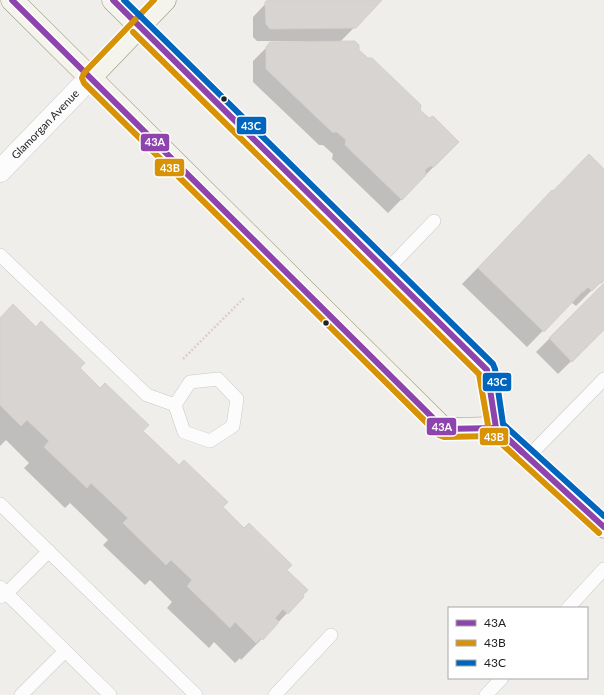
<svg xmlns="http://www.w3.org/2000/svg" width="604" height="695" viewBox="0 0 604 695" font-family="Lato,sans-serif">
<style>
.shadow{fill:#0003}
.building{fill:#d7d4d2;stroke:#d3d0cc}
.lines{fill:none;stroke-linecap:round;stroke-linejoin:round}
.lane-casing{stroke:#c9c8c7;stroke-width:14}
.street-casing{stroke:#c9c8c7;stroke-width:23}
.secondary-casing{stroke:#999a82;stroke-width:23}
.path{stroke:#dccecd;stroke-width:2.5;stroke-dasharray:2 2;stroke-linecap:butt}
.lane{stroke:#fdfcfc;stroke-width:13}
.street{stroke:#fdfcfc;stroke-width:22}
.secondary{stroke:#f4f4ed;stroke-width:22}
.bus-1-casing{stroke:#fff;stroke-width:9}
.bus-2-casing{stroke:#fff;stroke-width:9}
.bus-3-casing{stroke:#fff;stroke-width:9}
.bus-1{stroke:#8e44ad;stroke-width:6}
.bus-2{stroke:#d79205;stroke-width:6}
.bus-3{stroke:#0065bd;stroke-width:6}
.bus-dot{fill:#222;stroke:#fff;stroke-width:1.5}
.labels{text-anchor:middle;stroke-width:3.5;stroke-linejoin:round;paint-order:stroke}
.street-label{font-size:11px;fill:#222;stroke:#fff}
.line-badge{stroke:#fff;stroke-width:1.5}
.badge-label{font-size:11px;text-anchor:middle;font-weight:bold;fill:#fff}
</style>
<rect width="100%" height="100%" fill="#f0eeeb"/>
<g class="shadow">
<polygon points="269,0 381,0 340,42 357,50 419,110 458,142 388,213 332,159 333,154 323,145 319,145 253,82 253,61 271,43 303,43 303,41 257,41 253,37 253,17"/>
<polygon points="604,170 604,280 601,284 600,282 576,306 571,302 527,347 462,284 536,208"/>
<polygon points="604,284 604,329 558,374 536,352"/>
<polygon points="0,318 35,328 41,322 78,368 286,570 303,597 241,660 240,658 235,663 214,642 209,648 167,608 172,602 150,580 145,585 103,545 108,540 70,503 65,508 24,468 29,463 6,440 0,446"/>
</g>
<g class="building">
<polygon points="268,0 382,0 356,28 270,29 266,24 265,2"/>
<polygon points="355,41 359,45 359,50 368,58 372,58 421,105 420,110 429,118 433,116 459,142 434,167 430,166 425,170 426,175 402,200 345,145 346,140 337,132 332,132 266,69 266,47 270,42"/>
<polygon points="589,154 604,169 604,279 592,291 588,287 583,292 583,291 544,332 478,268 552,190 553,191"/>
<polygon points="604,283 604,330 572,362 549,338"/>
<polygon points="13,304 36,327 41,321 85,363 80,368 100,388 105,383 149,425 143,431 179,465 184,460 228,502 223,507 244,528 249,523 292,565 287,570 308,590 303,595 304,597 288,614 283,609 275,618 279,622 263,640 261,638 256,643 235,622 230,628 187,586 192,580 171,560 166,565 123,523 128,518 91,483 87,488 44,447 49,441 27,420 21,426 0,405 0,318"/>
</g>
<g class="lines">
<g class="lane-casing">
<g id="lane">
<polyline points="0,255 147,395 175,405"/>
<polyline points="386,271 434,221"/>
<polygon points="218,379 237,399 233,426 210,441 184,432 175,405 190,382"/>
<polyline points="528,457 604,379"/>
<polyline points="0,504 196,695"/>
<polyline points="0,587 110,695"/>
<polyline points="0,597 7,593 49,551"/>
<polyline points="568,608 604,569"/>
<polyline points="21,695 65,651"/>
<polyline points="275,695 331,635"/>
<polyline points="486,695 502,678"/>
</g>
</g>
<g class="street-casing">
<g id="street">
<path id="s1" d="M0 171 90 78"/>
</g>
</g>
<g class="secondary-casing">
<g id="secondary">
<polyline points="12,0 444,429 496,428"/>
<polyline points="113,0 487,370 496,428 604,527"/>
<polyline points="90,78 165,0"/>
</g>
</g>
<polyline class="path" points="183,359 245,297"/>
<use href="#lane" class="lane"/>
<use href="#street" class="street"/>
<use href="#secondary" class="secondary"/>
<g class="bus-1-casing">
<g id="bus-1">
<polyline points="12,0 444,429 496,428 604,527"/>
<polyline points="113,0 487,370 496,428 522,452"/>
</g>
</g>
<g class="bus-2-casing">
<g id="bus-2">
<polyline points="154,0 84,73 82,78 84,83 439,435 444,437 493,436 599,533"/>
<polyline points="133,32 479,374 489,431 516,457"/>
</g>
</g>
<g class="bus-3-casing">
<polyline id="bus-3" points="124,0 493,364 495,369 503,424 604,516"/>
</g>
<use href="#bus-1" class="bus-1"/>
<use href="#bus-2" class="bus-2"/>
<use href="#bus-3" class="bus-3"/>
</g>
<g class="bus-dot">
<circle cx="224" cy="99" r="3.5"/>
<circle cx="326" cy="323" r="3.5"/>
</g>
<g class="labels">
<g class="street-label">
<text dy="4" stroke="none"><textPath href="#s1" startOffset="65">Glamorgan Avenue</textPath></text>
</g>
</g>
<g class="line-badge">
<rect x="236" y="116" width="31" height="19" rx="4" fill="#0065bd"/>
<rect x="140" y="133" width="30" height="19" rx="4" fill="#8e44ad"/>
<rect x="154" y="158" width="31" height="19" rx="4" fill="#d79205"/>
<rect x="482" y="372" width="30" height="20" rx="4" fill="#0065bd"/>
<rect x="426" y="417" width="31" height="19" rx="4" fill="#8e44ad"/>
<rect x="479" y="427" width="30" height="19" rx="4" fill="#d79205"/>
</g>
<g class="badge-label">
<text x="251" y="130">43C</text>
<text x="155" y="146">43A</text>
<text x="170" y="172">43B</text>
<text x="497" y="386">43C</text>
<text x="442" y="431">43A</text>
<text x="494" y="441">43B</text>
</g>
<rect x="448" y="607" width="140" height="72" fill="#ffffff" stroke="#a7a7a7"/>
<rect x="456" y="620" width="20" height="6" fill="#8e44ad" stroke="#a7a7a7"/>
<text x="484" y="627" font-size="12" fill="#222222">43A</text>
<rect x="456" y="640" width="20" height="6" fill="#d79205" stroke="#a7a7a7"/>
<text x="484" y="647" font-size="12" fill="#222222">43B</text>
<rect x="456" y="660" width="20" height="6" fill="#0065bd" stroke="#a7a7a7"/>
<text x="484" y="667" font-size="12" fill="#222222">43C</text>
</svg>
